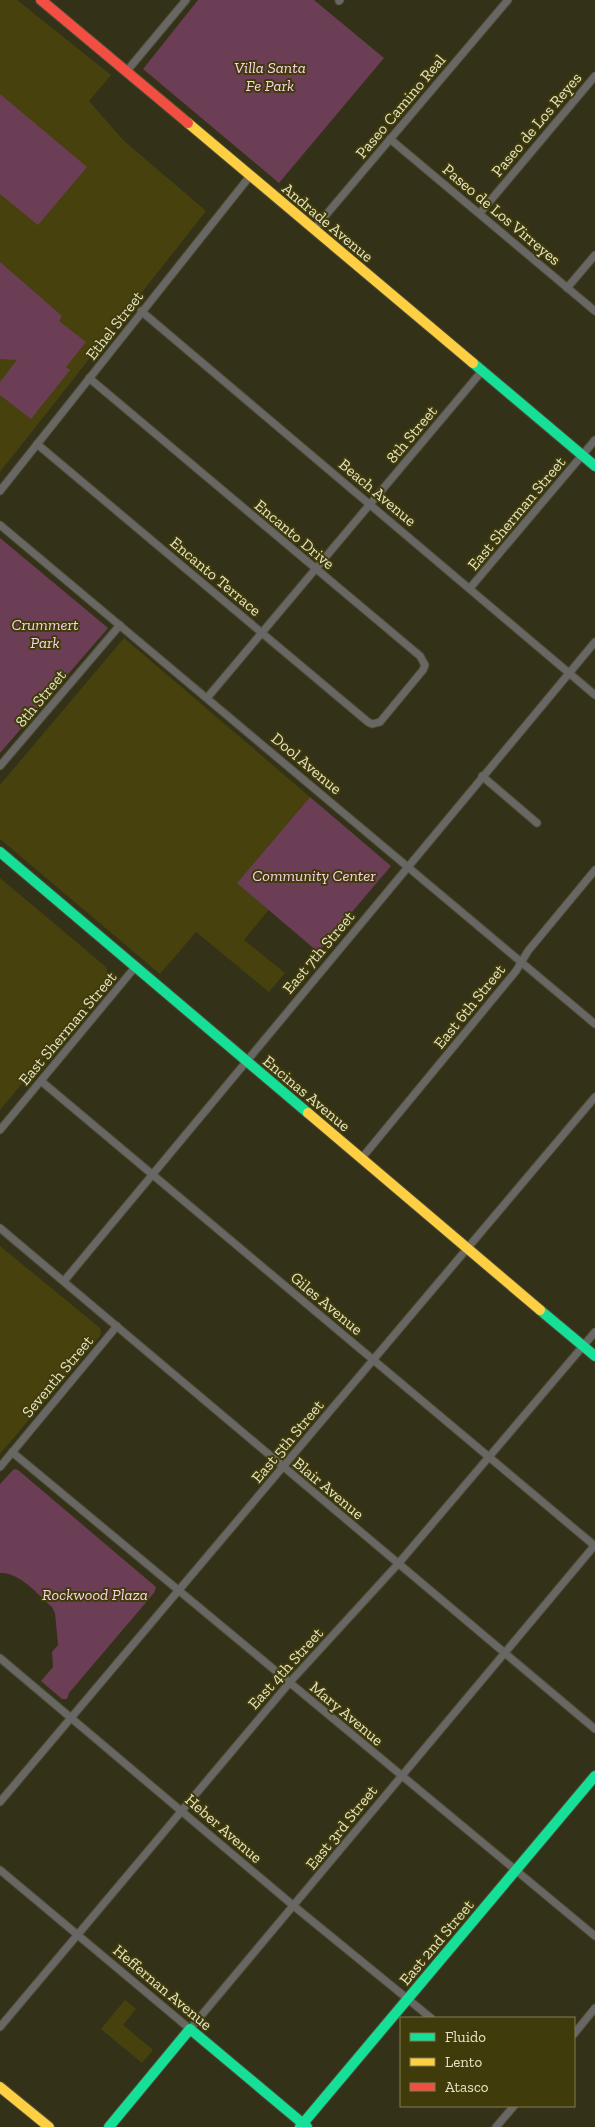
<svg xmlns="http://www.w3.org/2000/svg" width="595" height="2127" viewBox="0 0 595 2127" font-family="'Zilla Slab',serif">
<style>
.built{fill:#47420d}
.green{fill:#6b3e55}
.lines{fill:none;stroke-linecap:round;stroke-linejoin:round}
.street-casing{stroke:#4d4c35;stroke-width:9}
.fast-casing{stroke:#4d4c35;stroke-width:12}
.slow-casing{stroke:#4d4c35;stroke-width:12}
.jam-casing{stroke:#4d4c35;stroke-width:12}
.street{stroke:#686764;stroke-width:7}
.fast{stroke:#16e098;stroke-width:10}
.slow{stroke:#ffcf43;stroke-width:10}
.jam{stroke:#f24e42;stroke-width:10}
.labels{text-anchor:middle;stroke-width:4;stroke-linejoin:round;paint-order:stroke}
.park-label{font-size:16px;font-style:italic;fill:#fbd2e9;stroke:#403b0a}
.street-label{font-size:16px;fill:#e5e3c4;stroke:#403b0a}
</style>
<rect width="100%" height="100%" fill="#333117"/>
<g class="built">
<polygon points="0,0 17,0 111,75 89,101 123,140 206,211 0,472"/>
<polygon points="124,638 310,797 238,882 270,908 244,940 285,973 269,992 196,932 160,974 0,839 0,785"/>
<polygon points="0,878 106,967 109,980 0,1110"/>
<polygon points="0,1246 100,1328 101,1332 100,1336 0,1454"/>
<polygon points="125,2000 136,2009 123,2025 153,2050 142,2063 101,2029"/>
</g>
<g class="green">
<polygon points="198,0 314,0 384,58 279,183 143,69"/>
<polygon points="0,94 87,167 38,225 0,194"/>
<polygon points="0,262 62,316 59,321 86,342 66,367 70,370 31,419 0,395 0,382 17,360 0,359"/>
<polygon points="0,538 108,628 0,753"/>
<polygon points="310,797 391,866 318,952 237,883"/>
<path d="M14 1469 18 1470 156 1587 154 1593 69 1693 67 1699H62L41 1681 53 1667 52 1652 58 1645 55 1613 52 1607C38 1595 20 1572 0 1573V1484Z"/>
</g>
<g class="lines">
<g class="street-casing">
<g id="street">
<polyline points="339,1 340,0"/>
<polyline points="126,72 186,0"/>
<polyline points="390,139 595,311"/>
<polyline points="480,213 595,76"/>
<polyline points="314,229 508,0"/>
<polyline points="567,288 595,255"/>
<polyline points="141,311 595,695"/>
<polyline points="37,444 368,722 372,724 380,722 423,670 425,665 420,656 89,378"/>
<polyline points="0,491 250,176"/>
<polyline points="0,525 595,1024"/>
<polyline points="470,588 595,440"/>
<polyline points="207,698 482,371"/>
<polyline points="0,766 120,625"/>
<polyline points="482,776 537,823"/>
<polyline points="41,1081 595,1546"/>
<polyline points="0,1130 136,966"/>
<polyline points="361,1159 516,971 528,951 595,870"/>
<polyline points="0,1228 595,1729"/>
<polyline points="64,1281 595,642"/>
<polyline points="12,1452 595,1936"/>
<polyline points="0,1467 117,1326"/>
<polyline points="0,1658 295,1907 431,2018"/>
<polyline points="0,1802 595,1097"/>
<polyline points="0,1870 190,2029 595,1545"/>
<polyline points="0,2027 290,1682 398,1564 595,1332"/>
<polyline points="574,2034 595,2008"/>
<polyline points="496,2127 514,2106"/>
</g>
</g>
<g class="fast-casing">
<g id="fast">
<polyline points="473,363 595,466"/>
<polyline points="0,852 308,1113"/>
<polyline points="540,1310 595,1356"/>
<polyline points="109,2127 190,2029 307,2127"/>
<polyline points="300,2127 595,1776"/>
</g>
</g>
<g class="slow-casing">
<g id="slow">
<polyline points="188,123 473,363"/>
<polyline points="308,1113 540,1310"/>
<polyline points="0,2087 49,2127"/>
</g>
</g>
<g class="jam-casing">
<polyline id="jam" points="41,0 188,123"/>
</g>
<use href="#street" class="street"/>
<use href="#fast" class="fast"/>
<use href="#slow" class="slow"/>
<use href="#jam" class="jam"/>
</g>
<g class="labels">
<g class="park-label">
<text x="270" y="73">Villa Santa<tspan x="270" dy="18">Fe Park</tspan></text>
<text x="45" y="630">Crummert<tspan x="45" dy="18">Park</tspan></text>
<text x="314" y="881">Community Center</text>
<text x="95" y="1600">Rockwood Plaza</text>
</g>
<g class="street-label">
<text transform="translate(400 106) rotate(-50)" y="6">Paseo Camino Real</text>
<text transform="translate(536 124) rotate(-50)" y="6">Paseo de Los Reyes</text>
<text transform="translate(502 214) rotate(40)" y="6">Paseo de Los Virreyes</text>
<text transform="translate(328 222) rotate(40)" y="6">Andrade Avenue</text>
<text transform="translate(114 325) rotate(-52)" y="6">Ethel Street</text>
<text transform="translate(411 434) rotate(-50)" y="6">8th Street</text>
<text transform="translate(378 492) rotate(40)" y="6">Beach Avenue</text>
<text transform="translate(516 513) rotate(-50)" y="6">East Sherman Street</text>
<text transform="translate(295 534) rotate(40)" y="6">Encanto Drive</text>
<text transform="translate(216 576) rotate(40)" y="6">Encanto Terrace</text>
<text transform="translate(40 698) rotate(-50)" y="6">8th Street</text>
<text transform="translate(307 763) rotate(40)" y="6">Dool Avenue</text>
<text transform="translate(318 952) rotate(-50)" y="6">East 7th Street</text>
<text transform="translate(469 1006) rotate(-51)" y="6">East 6th Street</text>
<text transform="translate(67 1028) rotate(-50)" y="6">East Sherman Street</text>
<text transform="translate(307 1093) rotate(40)" y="6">Encinas Avenue</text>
<text transform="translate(327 1303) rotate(40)" y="6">Giles Avenue</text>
<text transform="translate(57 1376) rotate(-50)" y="6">Seventh Street</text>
<text transform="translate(287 1441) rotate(-50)" y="6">East 5th Street</text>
<text transform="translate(329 1488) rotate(40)" y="6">Blair Avenue</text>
<text transform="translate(285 1668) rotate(-48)" y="6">East 4th Street</text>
<text transform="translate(347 1713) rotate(40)" y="6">Mary Avenue</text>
<text transform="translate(341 1827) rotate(-51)" y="6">East 3rd Street</text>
<text transform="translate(224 1828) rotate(41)" y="6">Heber Avenue</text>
<text transform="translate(436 1942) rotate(-50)" y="6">East 2nd Street</text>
<text transform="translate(163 1987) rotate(40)" y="6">Heffernan Avenue</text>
</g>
</g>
<rect x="400" y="2017" width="175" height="90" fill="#403b0a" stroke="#827e54"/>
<rect x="410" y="2033" width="25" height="8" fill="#16e098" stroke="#827e54"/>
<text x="445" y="2042" font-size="15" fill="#e5e3c4">Fluido</text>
<rect x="410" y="2058" width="25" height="8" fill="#ffcf43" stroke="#827e54"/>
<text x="445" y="2067" font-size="15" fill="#e5e3c4">Lento</text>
<rect x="410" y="2083" width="25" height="8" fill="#f24e42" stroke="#827e54"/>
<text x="445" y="2092" font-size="15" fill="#e5e3c4">Atasco</text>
</svg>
